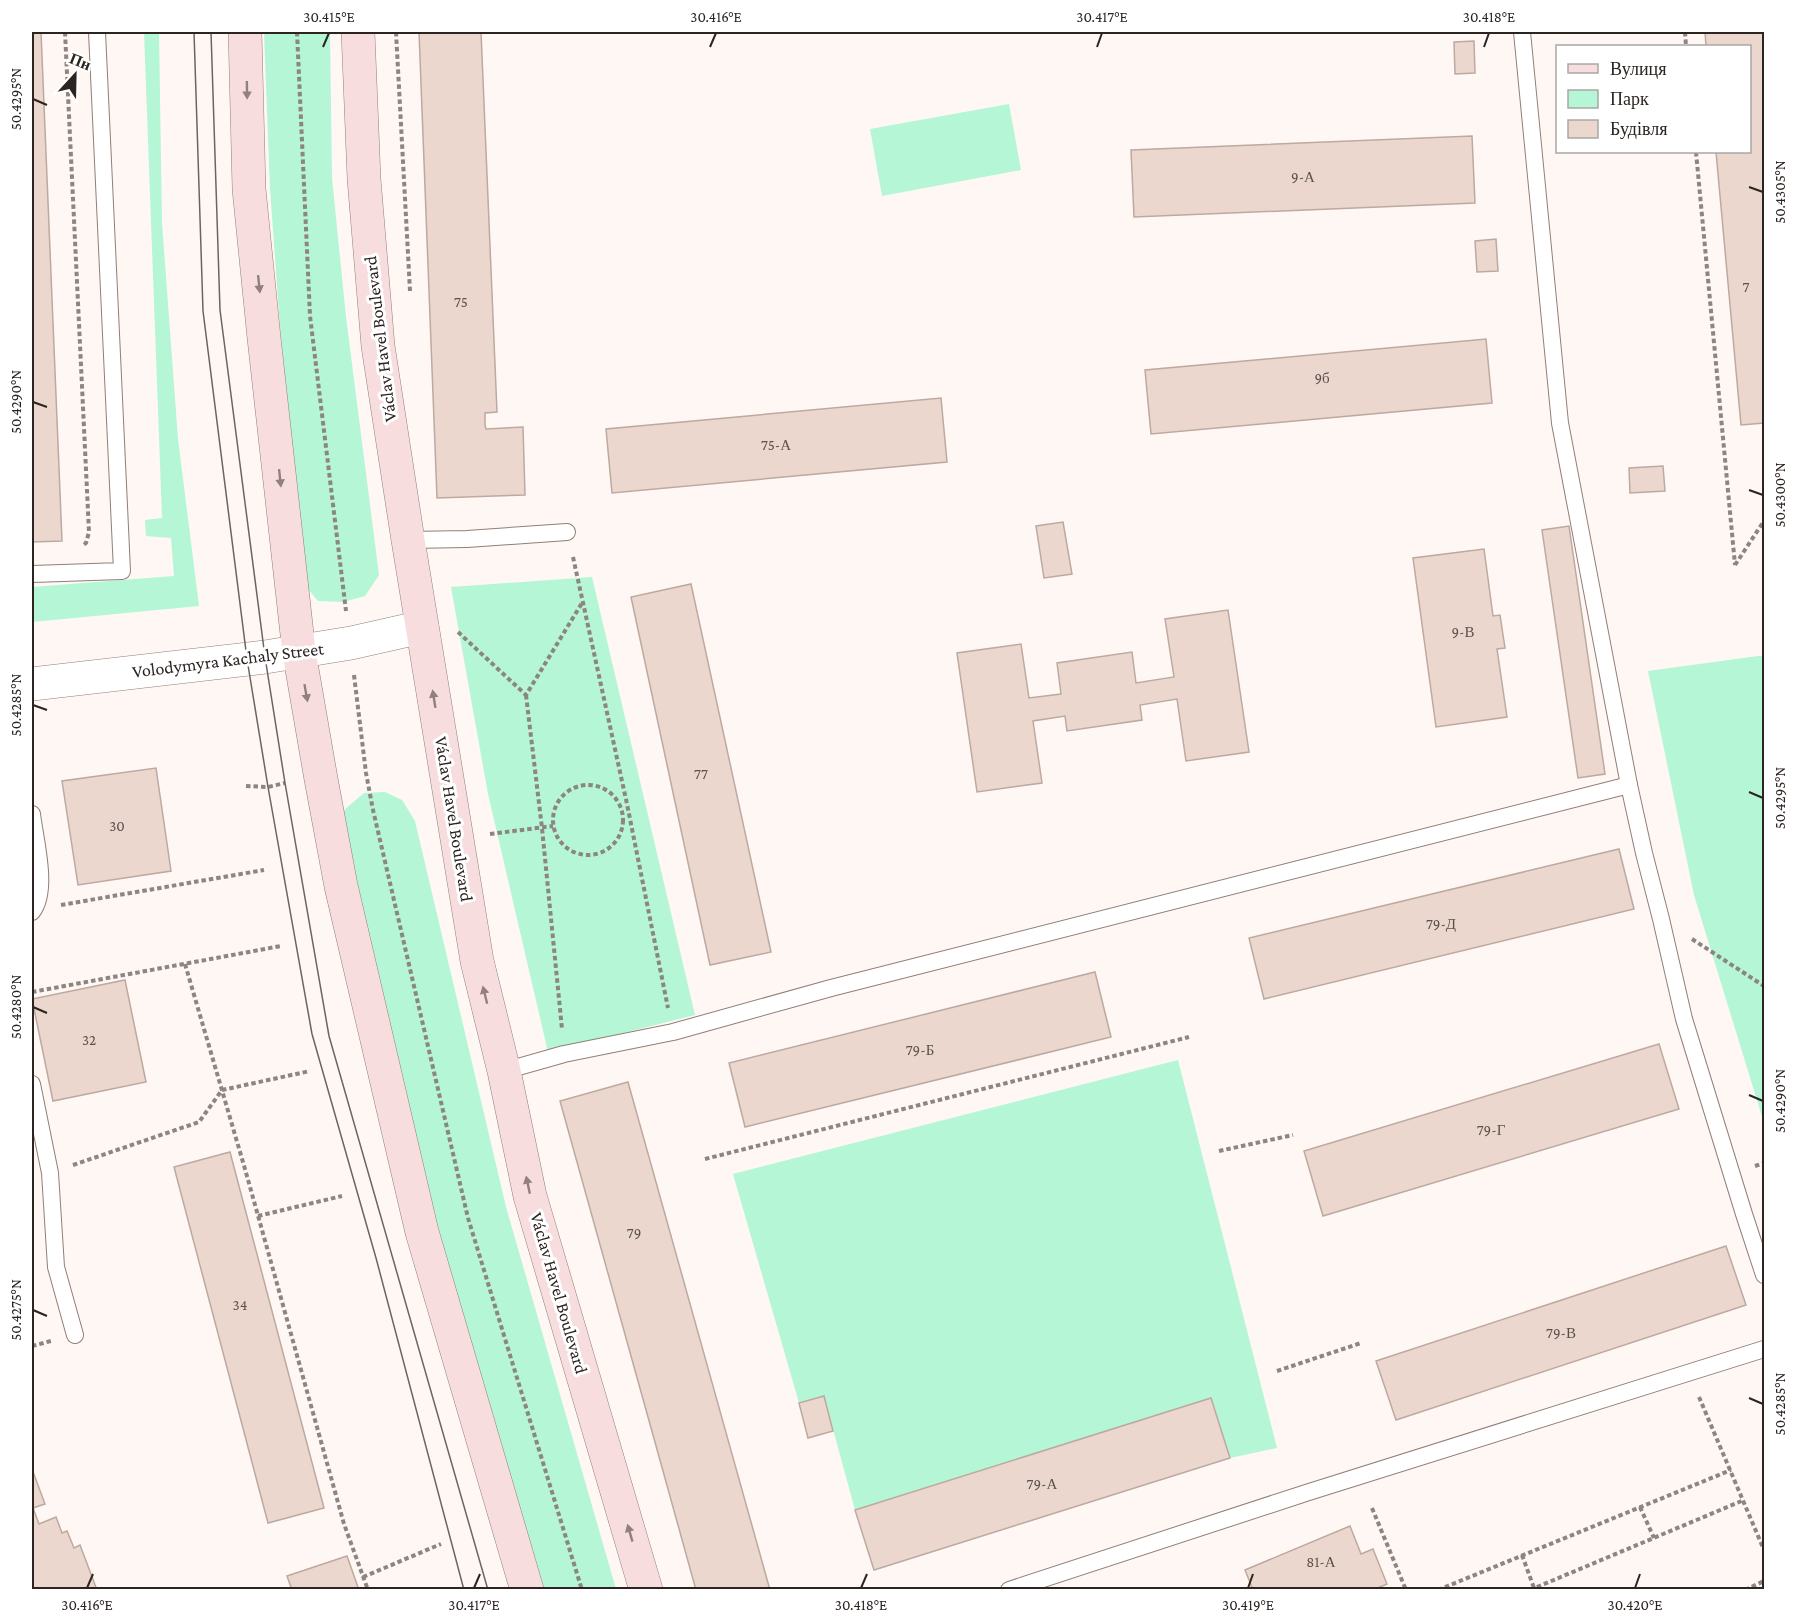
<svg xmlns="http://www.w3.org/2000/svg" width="1796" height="1621" viewBox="0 0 1796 1621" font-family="'Crimson Pro',serif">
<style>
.green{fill:#b4f6d6}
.building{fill:#ebd7ce;stroke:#bca9a0;stroke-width:1.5}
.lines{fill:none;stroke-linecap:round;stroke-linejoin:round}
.service-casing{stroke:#907f76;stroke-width:18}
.minor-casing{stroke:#907f76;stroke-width:34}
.secondary-casing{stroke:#907f76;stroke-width:34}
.path{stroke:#8c8582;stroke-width:4;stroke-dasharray:4.5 3;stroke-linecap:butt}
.service{stroke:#fff;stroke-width:16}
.minor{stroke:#fff;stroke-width:33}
.secondary{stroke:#f8dddf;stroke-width:33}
.tram{stroke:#6c6461;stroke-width:1.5}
.oneway{fill:#928080}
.ticks{fill:none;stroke:#2b2421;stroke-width:2}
.labels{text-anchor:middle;stroke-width:6;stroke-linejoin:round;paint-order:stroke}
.number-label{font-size:15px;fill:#5b514c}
.street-label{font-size:18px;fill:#2b2421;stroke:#fff}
.neatline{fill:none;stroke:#2b2421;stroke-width:2}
.ticks-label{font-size:15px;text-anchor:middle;fill:#2b2421}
</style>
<rect width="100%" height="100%" fill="#fff7f3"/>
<g class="green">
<polygon points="144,32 159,32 162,223 178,439 199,606 32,622 32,587 174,576 171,538 146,536 145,520 162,518"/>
<polygon points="264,32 330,32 332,178 346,317 379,575 365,596 343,602 318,601 304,584 280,326 270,189"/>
<polygon points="1009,104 1021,170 882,196 870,129"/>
<polygon points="592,577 695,1015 548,1052 488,794 451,587"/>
<polygon points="1758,656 1764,656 1764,1123 1694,895 1648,671"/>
<polygon points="385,792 402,800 415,821 506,1207 616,1589 541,1589 431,1234 339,837 344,810 364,793"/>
<polygon points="1178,1060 1277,1448 1230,1458 1210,1399 855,1510 824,1396 799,1403 733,1174"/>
</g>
<g class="building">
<polygon points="32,32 41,32 62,541 32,542"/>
<polygon points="419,32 481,32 497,412 485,413 485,425 486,429 523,427 525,495 437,498"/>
<polygon points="1705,32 1764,32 1764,423 1741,425 1716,152 1750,152 1750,46 1706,46"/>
<polygon points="1474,41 1475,73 1455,74 1454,42"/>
<polygon points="1472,136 1475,203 1134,217 1131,150"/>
<polygon points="1496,239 1498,271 1477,272 1475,241"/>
<polygon points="1486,339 1492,403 1151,434 1145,370"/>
<polygon points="941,398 947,462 612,493 606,429"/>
<polygon points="1663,466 1665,491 1630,493 1629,468"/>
<polygon points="1063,522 1072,574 1044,578 1036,526"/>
<polygon points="1569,526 1605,774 1578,778 1542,530"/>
<polygon points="1484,549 1493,616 1500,615 1505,648 1497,649 1507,717 1436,727 1413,558"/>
<polygon points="691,584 771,952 710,965 631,597"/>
<polygon points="1228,610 1249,752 1186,761 1177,699 1140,705 1142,720 1067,731 1065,716 1033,721 1042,783 977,792 957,653 1021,644 1029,698 1061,694 1057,663 1132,652 1136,683 1174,677 1165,619"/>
<polygon points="156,768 171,871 78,885 62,781"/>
<polygon points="1619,849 1634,909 1264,999 1249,938"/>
<polygon points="1095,972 1111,1037 745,1127 729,1063"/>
<polygon points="125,980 146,1082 53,1101 32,999"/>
<polygon points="1659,1044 1679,1109 1323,1216 1304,1151"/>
<polygon points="628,1082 770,1590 696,1590 653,1435 560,1101"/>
<polygon points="230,1152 324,1508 268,1523 174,1167"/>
<polygon points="1726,1246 1746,1305 1396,1420 1376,1361"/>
<polygon points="824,1396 833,1431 808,1438 799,1403"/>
<polygon points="1211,1398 1230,1458 874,1570 855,1510"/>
<polygon points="32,1469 45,1504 33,1508 39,1524 56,1517 62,1533 67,1531 74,1548 80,1545 97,1590 32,1590"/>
<polygon points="1350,1526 1361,1554 1373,1549 1387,1584 1373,1590 1253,1590 1245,1570"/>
<polygon points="347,1556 359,1590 292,1590 287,1576"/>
</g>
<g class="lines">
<g class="service-casing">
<g id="service">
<polyline points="1522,32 1560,423 1629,785 1644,853 1661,919 1684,1019 1744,1214 1764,1275"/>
<polyline points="408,540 467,539 567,532"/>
<polyline points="32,574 122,571 97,32"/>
<path d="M32 814C35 840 49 891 32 912"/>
<polyline points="504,1071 564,1054 673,1032 831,988 1629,785"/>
<polyline points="32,1084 50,1173 56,1267 75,1335"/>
<polyline points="1009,1590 1309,1492 1764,1349"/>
</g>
</g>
<g class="minor-casing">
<polyline id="minor" points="32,684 265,657 351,643 422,627"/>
</g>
<g class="secondary-casing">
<g id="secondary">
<polyline points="245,32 249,189 264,338 299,652 321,779 341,886 422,1232 527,1590"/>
<polyline points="358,32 364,179 378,346 408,540 477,961 504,1071 530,1196 646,1590"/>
</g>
</g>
<g class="path">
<polyline points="65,32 89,532 86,543 82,546"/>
<polyline points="297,32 310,316 346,611"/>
<polyline points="396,32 410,291"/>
<polyline points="1685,32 1686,46"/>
<polyline points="1696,152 1735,565"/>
<polyline points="573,557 627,804 668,1008"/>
<polyline points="1735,565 1764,521"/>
<polyline points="458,632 526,695 582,603"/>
<polyline points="354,675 366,773 373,810 468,1218 582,1590"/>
<polyline points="526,695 542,828 562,1029"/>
<circle cx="588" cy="820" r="35"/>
<polyline points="246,786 268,787 285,783"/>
<polyline points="490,834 553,826"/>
<polyline points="61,905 264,870"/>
<polyline points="1692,939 1764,986"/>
<polyline points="185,964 245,1169 344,1524 368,1590"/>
<polyline points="32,992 281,946"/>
<polyline points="1219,1151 1293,1135"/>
<polyline points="705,1159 1189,1037"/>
<polyline points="73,1165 199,1122 222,1090 310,1071"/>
<polyline points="1755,1166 1764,1163"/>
<polyline points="258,1216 342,1196"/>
<polyline points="32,1346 51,1341"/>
<polyline points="1277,1371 1361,1343"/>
<polyline points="1699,1397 1764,1550"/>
<polyline points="1640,1507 1654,1538"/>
<polyline points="1372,1508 1406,1590"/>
<polyline points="1522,1555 1534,1588"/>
<polyline points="363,1577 441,1544"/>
<polyline points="1438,1590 1731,1470"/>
<polyline points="1530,1590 1744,1500"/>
<polyline points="1745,1590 1764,1581"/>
</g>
<use href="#service" class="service"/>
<use href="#minor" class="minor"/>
<use href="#secondary" class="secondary"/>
<g class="tram">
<polyline points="194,32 203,311 247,659 268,787 312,1034 376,1258 464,1590"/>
<polyline points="211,32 220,310 265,657 285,783 329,1036 488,1590"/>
</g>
</g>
<defs><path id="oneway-solid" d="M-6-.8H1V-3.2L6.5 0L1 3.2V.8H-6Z" transform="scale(1.5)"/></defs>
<g class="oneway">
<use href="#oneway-solid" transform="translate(247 90) rotate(89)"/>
<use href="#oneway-solid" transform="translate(259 284) rotate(84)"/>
<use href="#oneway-solid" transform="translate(280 478) rotate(84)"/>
<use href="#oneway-solid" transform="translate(306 693) rotate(80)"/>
<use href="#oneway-solid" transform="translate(434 699) rotate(-99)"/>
<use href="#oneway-solid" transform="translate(485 995) rotate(-104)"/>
<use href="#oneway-solid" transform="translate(528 1185) rotate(-102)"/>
<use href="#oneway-solid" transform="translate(630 1533) rotate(-106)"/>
</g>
<path class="ticks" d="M323 47 329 33M710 47 716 33M1097 47 1102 33M1484 47 1489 33M33 99 47 105M1749 187 1763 192M33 402 47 407M1749 490 1763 495M33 705 47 710M1749 792 1763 798M33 1007 47 1013M1749 1095 1763 1101M33 1310 47 1316M1749 1398 1763 1404M87 1588 93 1574M474 1588 480 1574M861 1588 867 1574M1248 1588 1253 1574M1635 1588 1640 1574"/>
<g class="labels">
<g class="number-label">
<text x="1303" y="182">9-А</text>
<text x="1746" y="292">7</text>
<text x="461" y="307">75</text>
<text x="1322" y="383">9б</text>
<text x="776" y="450">75-А</text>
<text x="1463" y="637">9-В</text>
<text x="701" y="779">77</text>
<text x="117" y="831">30</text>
<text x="1441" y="929">79-Д</text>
<text x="89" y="1045">32</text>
<text x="920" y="1055">79-Б</text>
<text x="1491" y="1135">79-Г</text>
<text x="634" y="1238">79</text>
<text x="240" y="1310">34</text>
<text x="1561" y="1338">79-В</text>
<text x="1042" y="1489">79-А</text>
<text x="1321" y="1567">81-А</text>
</g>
<g class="street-label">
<text transform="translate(380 339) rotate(-97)" y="6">Václav Havel Boulevard</text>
<text transform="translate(228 660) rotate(-7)" y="6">Volodymyra Kachaly Street</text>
<text transform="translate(454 819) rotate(81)" y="6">Václav Havel Boulevard</text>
<text transform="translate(559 1293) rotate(74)" y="6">Václav Havel Boulevard</text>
</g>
</g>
<rect width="1796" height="1621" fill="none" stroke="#ffffff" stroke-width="66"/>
<rect x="1556" y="45" width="195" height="108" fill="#ffffff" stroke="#aaa7a6" stroke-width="1.5"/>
<rect x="1568" y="64" width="30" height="9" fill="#f8dddf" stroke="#aaa7a6" stroke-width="1.5"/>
<text x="1610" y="75" font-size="18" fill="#2b2421">Вулиця</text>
<rect x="1568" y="90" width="30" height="18" fill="#b4f6d6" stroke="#aaa7a6" stroke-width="1.5"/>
<text x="1610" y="105" font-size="18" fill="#2b2421">Парк</text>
<rect x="1568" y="120" width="30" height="18" fill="#ebd7ce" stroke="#aaa7a6" stroke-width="1.5"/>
<text x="1610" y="135" font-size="18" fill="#2b2421">Будівля</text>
<g transform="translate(75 75) rotate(22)" stroke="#ffffff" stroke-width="4.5" paint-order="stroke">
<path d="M0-4.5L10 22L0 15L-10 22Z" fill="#2b2421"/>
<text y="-9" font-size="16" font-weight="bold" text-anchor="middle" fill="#2b2421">Пн</text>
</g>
<rect x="33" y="33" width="1730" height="1555" class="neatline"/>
<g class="ticks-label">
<text x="329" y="22">30.415°E</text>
<text x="716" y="22">30.416°E</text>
<text x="1102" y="22">30.417°E</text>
<text x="1489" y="22">30.418°E</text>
<text transform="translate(16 99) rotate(-90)" y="5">50.4295°N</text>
<text transform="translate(1780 192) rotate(-90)" y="5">50.4305°N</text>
<text transform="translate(16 402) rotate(-90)" y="5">50.4290°N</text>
<text transform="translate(1780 495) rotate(-90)" y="5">50.4300°N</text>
<text transform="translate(16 705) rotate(-90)" y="5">50.4285°N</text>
<text transform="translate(1780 798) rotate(-90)" y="5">50.4295°N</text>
<text transform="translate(16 1007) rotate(-90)" y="5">50.4280°N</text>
<text transform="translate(1780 1101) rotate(-90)" y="5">50.4290°N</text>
<text transform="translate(16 1310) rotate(-90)" y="5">50.4275°N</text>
<text transform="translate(1780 1404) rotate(-90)" y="5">50.4285°N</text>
<text x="87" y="1610">30.416°E</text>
<text x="474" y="1610">30.417°E</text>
<text x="861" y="1610">30.418°E</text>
<text x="1248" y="1610">30.419°E</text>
<text x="1635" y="1610">30.420°E</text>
</g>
</svg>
